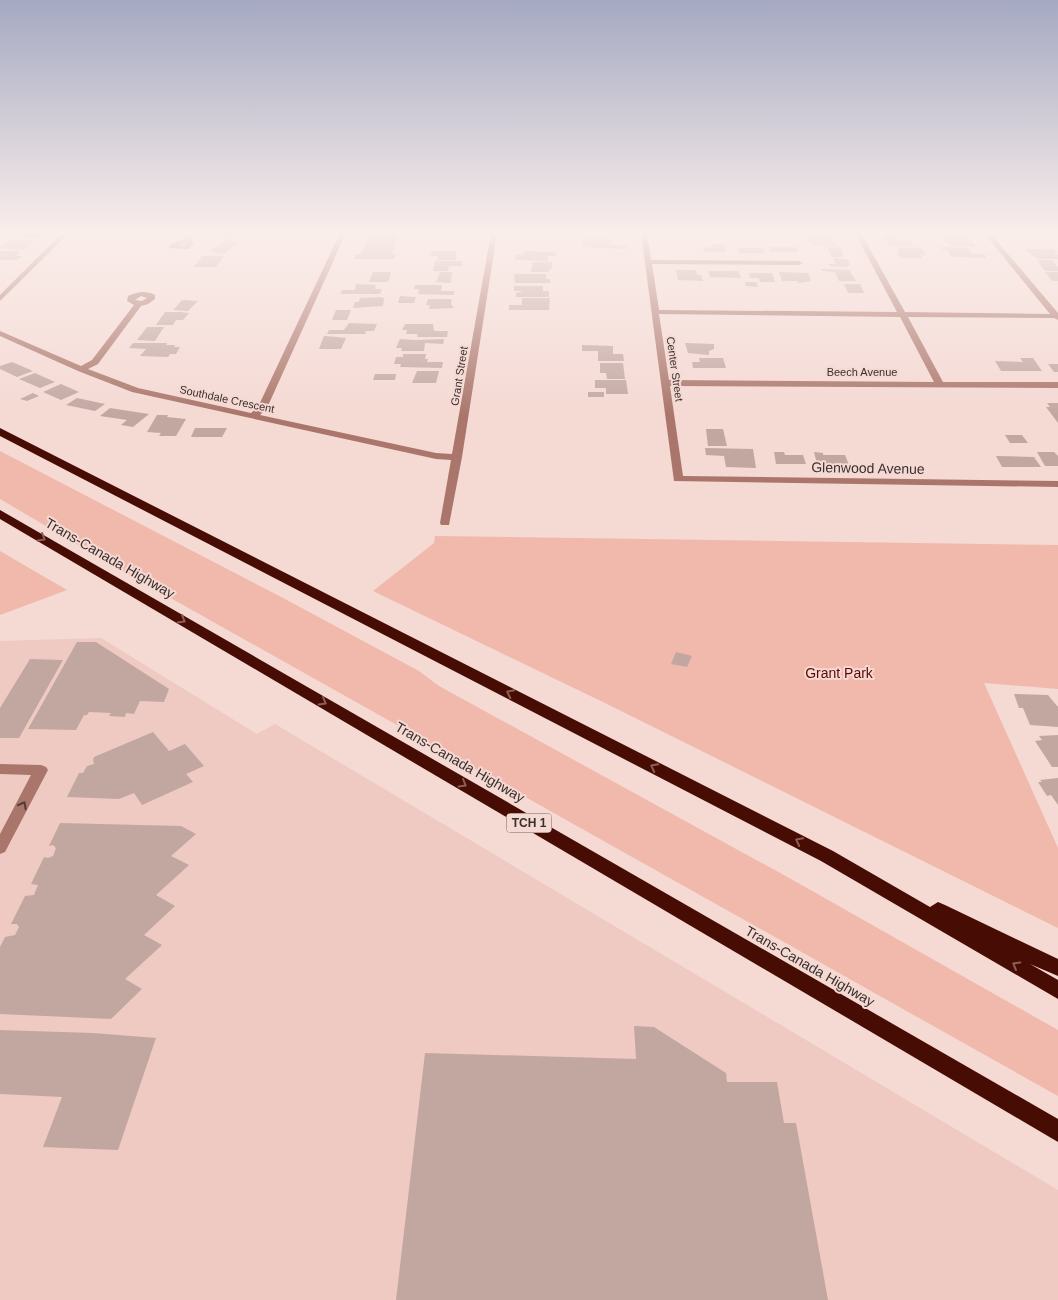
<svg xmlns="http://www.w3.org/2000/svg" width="1058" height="1300" viewBox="0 0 1058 1300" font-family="Helvetica,sans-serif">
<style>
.built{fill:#eecac2}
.green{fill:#f1b8ac}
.building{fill:#c2a7a1}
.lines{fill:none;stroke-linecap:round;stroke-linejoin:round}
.minor{fill:#aa766b;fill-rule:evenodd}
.highway{fill:#470c03;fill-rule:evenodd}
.oneway{stroke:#8d5e56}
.oneway2{stroke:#503d39}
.labels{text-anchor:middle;stroke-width:4;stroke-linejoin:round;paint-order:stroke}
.far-street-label{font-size:11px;fill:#3a2f2d;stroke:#f5d9d3}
.shield{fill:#f5d9d3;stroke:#72625f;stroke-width:1}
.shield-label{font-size:12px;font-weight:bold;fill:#3a2f2d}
.street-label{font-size:14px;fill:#3a2f2d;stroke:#f5d9d3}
.park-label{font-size:14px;fill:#5f0800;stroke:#f5d9d3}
</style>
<rect width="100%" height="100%" fill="#f5d9d3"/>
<polygon class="built" points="101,638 257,734 275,724 1058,1190 1058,1300 0,1300 0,641"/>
<g class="green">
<polygon points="0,451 283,598 419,671 439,686 791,879 1058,1030 1058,1096 119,569 0,499"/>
<polygon points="435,536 1058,545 1058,689 984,683 1058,848 1058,928 605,703 373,591 434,543"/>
<polygon points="0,551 67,590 0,615"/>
</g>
<g class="building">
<polygon points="28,233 43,233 38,238 22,238"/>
<polygon points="215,233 243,233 240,237 212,237"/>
<polygon points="370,233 399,233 392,254 396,254 394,259 354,259 356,254 361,254"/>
<polygon points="805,233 829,233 830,235 827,235 831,238 804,237 802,234"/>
<polygon points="276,234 310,235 309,237 275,237"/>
<polygon points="883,236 897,236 900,241 911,241 914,246 889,246"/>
<polygon points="944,237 970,237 976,247 954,246 939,238"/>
<polygon points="582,238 612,239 612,242 610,242 611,245 625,245 626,249 582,247"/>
<polygon points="226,239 238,242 224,254 210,251"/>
<polygon points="806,239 832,239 836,246 812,245"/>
<polygon points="13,240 35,240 31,244 28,244 27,245 30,245 24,250 0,248 7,241"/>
<polygon points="710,244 724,244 726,252 704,252 703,247 711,247"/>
<polygon points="768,247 796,247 798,252 771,252"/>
<polygon points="827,247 840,247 844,254 842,254 843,257 832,257"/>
<polygon points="921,247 926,255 921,255 923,258 900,258 897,253 899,253 897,248"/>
<polygon points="941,247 967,248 972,254 984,254 987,258 951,257 947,250 943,250"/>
<polygon points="737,248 763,248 765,253 739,253"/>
<polygon points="1025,249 1052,249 1058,252 1054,253 1058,255 1058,259 1037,259"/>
<polygon points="0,251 20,251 16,256 22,256 17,260 0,260"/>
<polygon points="432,251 456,251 456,260 437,260 438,256 431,256"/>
<polygon points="525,251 556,252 556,256 548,256 548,261 515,260 516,255 522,255"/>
<polygon points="202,256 224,256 216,267 194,267"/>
<polygon points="833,258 847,259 850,265 847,265 848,267 830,266 829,264 836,264"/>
<polygon points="1037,260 1052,260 1058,267 1058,271 1045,271"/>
<polygon points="435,261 462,261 462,266 449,266 448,271 433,271"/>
<polygon points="533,262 552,262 552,269 549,269 549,272 531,272"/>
<polygon points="822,269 849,270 856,281 839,281 835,272 822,271"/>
<polygon points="676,270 696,270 697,275 701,275 703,281 678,280"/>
<polygon points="708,271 738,271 741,278 710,277"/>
<polygon points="373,272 391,272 388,282 369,282"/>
<polygon points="440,272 452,272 451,283 436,282"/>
<polygon points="779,272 808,273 811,281 798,283 798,281 782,281"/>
<polygon points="1045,272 1058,272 1058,281 1052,281"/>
<polygon points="749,273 772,273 775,282 760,282 759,278 750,278"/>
<polygon points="514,274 546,274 546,279 550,279 550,283 515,283"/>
<polygon points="745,282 756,282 758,287 746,286"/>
<polygon points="356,284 376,285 375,289 382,289 380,294 340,294 342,290 355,290"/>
<polygon points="844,284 860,284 864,293 848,293"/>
<polygon points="415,285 442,285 441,291 454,291 454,295 418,294 419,289 414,289"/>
<polygon points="514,286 543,286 543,291 549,291 549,297 516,297 516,293 523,291 514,291"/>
<polygon points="400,296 416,297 414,303 398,303"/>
<polygon points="380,297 384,298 383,306 353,308 355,302 359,302 360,298"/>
<polygon points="522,298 550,298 549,310 509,310 509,305 522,305"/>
<polygon points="428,299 452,299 451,304 454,308 429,309 430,305 426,305"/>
<polygon points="182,300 198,301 188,311 173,310"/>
<polygon points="336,310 351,310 347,320 332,320"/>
<polygon points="165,312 181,312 189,313 183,320 176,320 173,325 156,325"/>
<polygon points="349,323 377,324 374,331 366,331 365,334 327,334 329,330 344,330"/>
<polygon points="405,324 433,324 434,331 448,331 447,337 417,337 418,334 406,334 407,330 402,330"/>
<polygon points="147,327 164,327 155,341 137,340"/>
<polygon points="324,336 337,337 346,338 341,349 319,349"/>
<polygon points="400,339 415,340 444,339 443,344 425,343 424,351 401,351 402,348 396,348"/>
<polygon points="133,343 167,343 166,345 175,345 174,347 180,347 176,354 170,354 168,357 140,356 146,349 129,348"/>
<polygon points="685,343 714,344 714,349 709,351 709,355 688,353"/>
<polygon points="582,345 613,346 613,354 623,354 624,361 598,361 598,351 582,351"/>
<polygon points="403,354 426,354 425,359 428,359 427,362 443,362 442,368 400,367 401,364 394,364 396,357 403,357"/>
<polygon points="699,358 723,358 726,368 693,368 692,362 700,362"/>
<polygon points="1020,358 1033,358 1042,371 1001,371 995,361 1023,362"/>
<polygon points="12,362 33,371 17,377 0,369 0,366"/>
<polygon points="600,363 623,363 625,379 607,379 606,373 600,373"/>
<polygon points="1048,364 1058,364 1058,372 1054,372"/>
<polygon points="417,371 439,371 436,383 412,383"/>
<polygon points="35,373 55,382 40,388 19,379"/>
<polygon points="375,374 396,374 395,380 373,380"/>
<polygon points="595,380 626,380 628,394 606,394 606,388 595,388"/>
<polygon points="61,384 79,392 61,400 43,392"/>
<rect x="588" y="392" width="16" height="5"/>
<polygon points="33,393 39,396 27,401 20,399"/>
<polygon points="77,398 105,404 95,411 66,405"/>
<polygon points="1047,403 1058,403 1058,423 1046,407 1050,407"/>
<polygon points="110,408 149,414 133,427 121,425 127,420 100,416"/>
<polygon points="157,415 168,415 167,417 186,419 176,436 159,436 161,433 147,432"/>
<polygon points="195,428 227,428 222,437 191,437"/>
<polygon points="706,429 723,429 727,446 708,446"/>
<polygon points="1005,435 1022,435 1028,443 1010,443"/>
<polygon points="705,448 753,449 756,468 726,467 724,456 706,455"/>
<polygon points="774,452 784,452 785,455 803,455 806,464 776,464"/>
<polygon points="814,452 823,453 823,455 845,455 849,465 817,464"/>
<polygon points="1037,452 1054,452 1058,456 1058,466 1045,466"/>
<polygon points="996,456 1034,457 1041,467 1002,467"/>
<polygon points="77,642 96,642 169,689 164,702 140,701 134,714 126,713 125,717 109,716 111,713 89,712 87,715 84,715 76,730 28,729"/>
<polygon points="676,652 692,656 687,667 671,664"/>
<polygon points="30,659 63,660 19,738 0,738 0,708"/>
<polygon points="1014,694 1048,695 1058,707 1058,727 1030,725 1023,708 1019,708"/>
<polygon points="153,732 169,751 185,744 204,766 186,774 193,782 142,805 134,793 119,799 67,797 79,773 83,773 87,766 94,764 93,760 94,757"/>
<polygon points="1058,735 1058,767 1052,767 1035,741 1042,740 1039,736"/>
<polygon points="1058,778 1058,805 1051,795 1047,796 1038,782 1042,782 1040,780"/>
<polygon points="60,823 181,826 196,834 171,856 189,865 156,895 175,906 144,935 162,945 125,979 142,989 111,1019 0,1014 0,947 5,937 15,935 19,927 17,924 11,924 25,896 34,895 38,885 31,884 44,857 48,858 53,856 56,848 53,845 49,846"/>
<polygon points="634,1026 654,1027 726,1073 727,1082 777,1082 784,1123 796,1123 828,1300 396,1300 425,1053 636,1059"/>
<polygon points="0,1030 93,1033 156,1038 118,1150 43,1147 62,1097 0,1094"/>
</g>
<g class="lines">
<g class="minor">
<polygon points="62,233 69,233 0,301 0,295"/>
<path d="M189 233H195L191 240 194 243 189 249 169 248 170 244 185 239ZM186 243 185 246 178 245Z"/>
<path d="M340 233H346L267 408 260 415 436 453 452 454 491 233H497L462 457 449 525H441L440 523 451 460 436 459 132 392 78 371 0 336V331L81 366 92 360 134 305 127 301 128 296C138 292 145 290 155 295V299L148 304 141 306 98 364 88 369 138 388 251 413 258 407ZM141 296 147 298 142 301 135 300Z"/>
<path d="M641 233H647L651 260 799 261 803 263 799 265 652 264 659 310 897 312 855 233H861L905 312 1050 314 984 233H990L1058 313V320L1054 318 908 317 943 382H1058V388L670 386 683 476 1058 481V487L674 481ZM659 314 900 317 934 382 669 380Z"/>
<polygon points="0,764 41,765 46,767 48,770 5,852 0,854 0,834 31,775 0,774"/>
</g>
<g class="highway">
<polygon points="0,428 833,851 930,907 938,902 945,905 1058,959 1058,976 1030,964 1058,980 1058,999 821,861 0,436"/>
<polygon points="0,510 1058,1119 1058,1142 0,519"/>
</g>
</g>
<defs><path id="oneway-chevron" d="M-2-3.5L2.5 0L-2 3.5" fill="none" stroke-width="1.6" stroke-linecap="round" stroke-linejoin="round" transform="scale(1.25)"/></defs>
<g class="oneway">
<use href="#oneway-chevron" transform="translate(42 538) rotate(30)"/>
<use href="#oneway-chevron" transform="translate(182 620) rotate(30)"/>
<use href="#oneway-chevron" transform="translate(510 693) rotate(-153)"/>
<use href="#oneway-chevron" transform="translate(323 702) rotate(30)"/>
<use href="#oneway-chevron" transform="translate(654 767) rotate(-153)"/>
<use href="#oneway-chevron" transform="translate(463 784) rotate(30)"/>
<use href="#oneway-chevron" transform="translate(799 841) rotate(-153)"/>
<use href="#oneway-chevron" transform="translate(1016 965) rotate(-150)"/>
</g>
<use class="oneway2" href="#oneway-chevron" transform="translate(23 805) rotate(-62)"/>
<linearGradient id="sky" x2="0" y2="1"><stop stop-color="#a5a9c2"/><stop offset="0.56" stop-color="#faeeeb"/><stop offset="1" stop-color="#faeeeb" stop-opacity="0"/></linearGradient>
<rect width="1058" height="415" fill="url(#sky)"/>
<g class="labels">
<g class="far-street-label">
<text transform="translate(675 369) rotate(82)" y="4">Center Street</text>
<text x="862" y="376">Beech Avenue</text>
<text transform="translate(459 376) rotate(-81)" y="4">Grant Street</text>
<text transform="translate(227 399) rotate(12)" y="4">Southdale Crescent</text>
</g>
<rect class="shield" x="506.5" y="813.5" width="45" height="19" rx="4"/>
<g class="shield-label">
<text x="529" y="827">TCH 1</text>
</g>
<g class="street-label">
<text transform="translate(868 468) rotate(1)" y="5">Glenwood Avenue</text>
<text transform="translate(110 558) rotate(30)" y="5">Trans-Canada Highway</text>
<text transform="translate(460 762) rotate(30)" y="5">Trans-Canada Highway</text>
<text transform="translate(810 966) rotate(30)" y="5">Trans-Canada Highway</text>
</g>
<g class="park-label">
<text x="839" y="678">Grant Park</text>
</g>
</g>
</svg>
